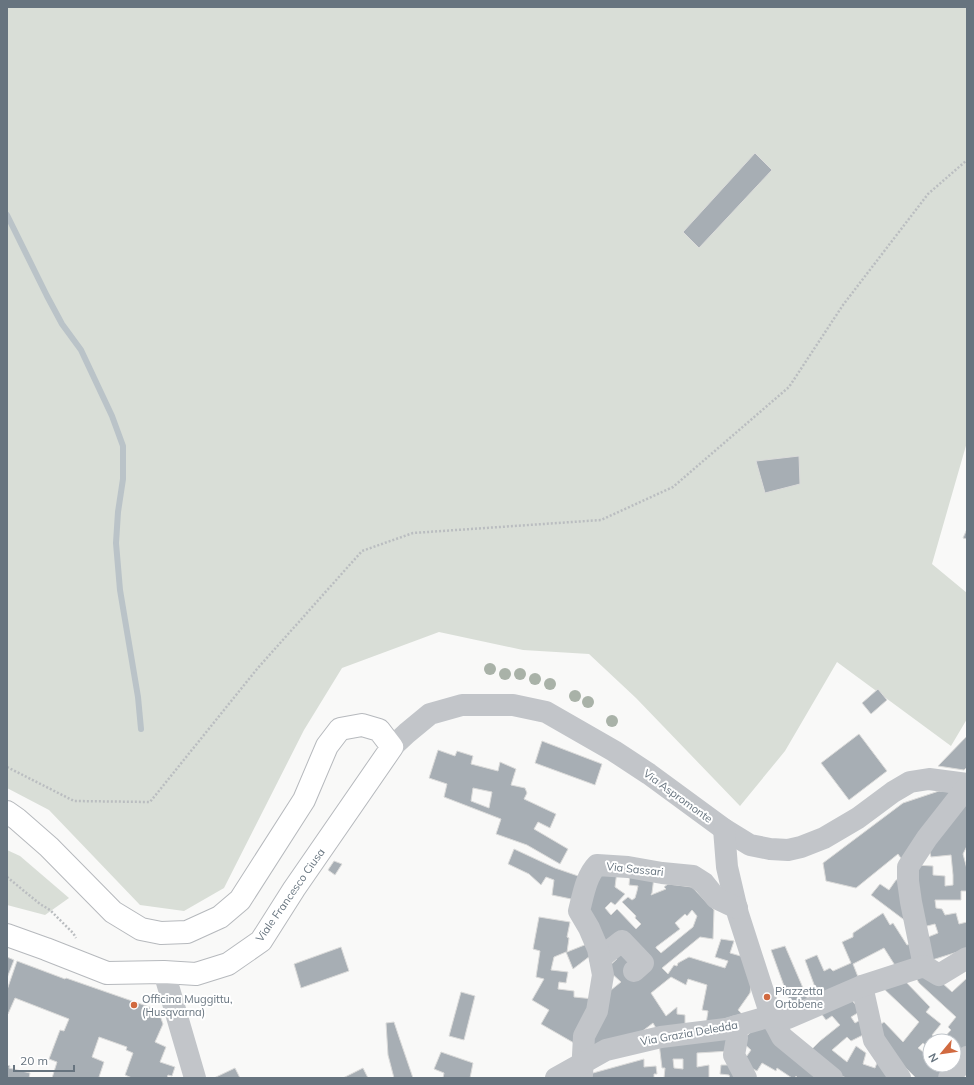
<svg xmlns="http://www.w3.org/2000/svg" width="974" height="1085" viewBox="0 0 974 1085" font-family="Mulish,sans-serif">
<style>
.green{fill:#d9ded7}
.lines{fill:none;stroke-linecap:round;stroke-linejoin:round}
.stream{stroke:#bac3c8;stroke-width:6}
.building{fill:#a7aeb4;stroke:#dbdbda;fill-rule:evenodd}
.major-casing{stroke:#b6b9bd;stroke-width:24}
.path{stroke:#babdc0;stroke-width:2.5;stroke-dasharray:2 2;stroke-linecap:butt}
.minor{stroke:#c2c5c9;stroke-width:22}
.major{stroke:#fff;stroke-width:22}
.tree{fill:#a9b2a8}
.poi-dot{fill:#d16a40;stroke:#fff;stroke-width:1.5}
.labels{text-anchor:middle;stroke-width:4;stroke-linejoin:round;paint-order:stroke}
.street-label{font-size:11px;fill:#67747f;stroke:#fff}
.poi-label{font-size:11px;fill:#67747f;stroke:#fff;text-anchor:start}
</style>
<rect width="100%" height="100%" fill="#f9f9f8"/>
<g class="green">
<polygon points="7,7 967,7 967,442 932,564 967,593 967,719 951,746 837,662 785,751 740,806 636,698 589,654 523,650 439,632 342,668 304,730 224,888 184,911 140,905 49,810 7,788"/>
<polygon points="7,850 20,856 69,898 45,915 7,905"/>
</g>
<g class="lines">
<polyline class="stream" points="7,215 47,296 62,324 81,350 112,416 123,446 123,479 118,512 116,543 120,590 138,697 141,729"/>
</g>
<g class="building">
<polygon points="755,153 772,170 699,248 683,232"/>
<polygon points="799,456 800,484 765,493 756,461"/>
<polygon points="967,529 967,539 963,538"/>
<polygon points="878,689 887,700 871,714 862,703"/>
<polygon points="859,734 887,771 849,800 821,763"/>
<polygon points="967,736 967,767 964,770 938,766"/>
<polygon points="542,741 602,764 595,785 535,763"/>
<path d="M438 750 455 756 457 751 473 756 471 764 498 771 500 762 516 769 511 785 525 788 527 793 524 799 556 814 550 828 538 822 534 829 568 849 560 864 527 845 496 834 501 819 444 797 447 784 429 778ZM473 788 492 792 489 808 471 801Z"/>
<polygon points="939,791 951,792 903,861 898,854 856,888 826,881 823,863 903,803"/>
<polygon points="967,796 967,846 963,854 967,869 967,891 961,891 961,900 935,900 936,908 942,909 945,915 956,913 959,924 967,922 967,949 932,960 923,939 938,933 935,924 923,927 916,865 933,866 933,875 945,876 945,886 953,885 953,875 951,855 931,857 928,845"/>
<polygon points="514,849 555,868 581,877 576,900 552,895 554,880 546,877 541,885 529,874 508,864"/>
<polygon points="334,861 342,864 335,875 328,870"/>
<path d="M603 867 617 871 615 887 625 894 615 905 611 902 605 908 611 915 617 909 636 929 641 924 635 918 636 916 622 902 628 897 632 900 635 898 637 891 638 886 629 885 630 874 654 877 652 893 651 895 666 889 664 887 668 884 692 887 714 910 713 939 700 937 662 968 668 974 674 965 677 966 678 963 689 957 725 968 728 961 715 957 721 939 734 941 730 953 744 957 753 974 750 993 738 1010 742 1014 706 1024 708 1011 702 1010 707 985 688 979 686 985 671 977 651 993 666 1016 677 1007V1014L685 1015V1027L657 1030 653 1023 636 1036 594 1046 588 1039 606 994 621 982 609 971 608 967 617 959 613 954 622 947 600 941 583 899ZM692 910 697 916 693 927 661 953 656 948V947L680 929 675 923 685 914 687 916Z"/>
<polygon points="900,879 911,925 871,895 880,884 889,890 896,880"/>
<polygon points="883,913 890,925 893,923 907,945 912,943 914,961 896,967 884,948 853,964 860,982 819,998 805,960 817,955 824,971 830,968 833,971 851,963 842,942 853,937 853,933"/>
<polygon points="539,917 570,922 567,937 569,938 567,952 592,942 594,953 573,969 566,952 554,957 551,970 568,972 566,983 559,982 558,989 574,991 574,997 594,999 574,1043 541,1024 549,1010 532,1000 544,979 536,977 540,951 533,949"/>
<polygon points="785,946 809,1002 792,1008 771,950"/>
<polygon points="341,947 349,971 301,988 294,964"/>
<polygon points="7,957 14,960 7,978"/>
<polygon points="17,961 65,979 66,978 158,1010 163,1024 155,1042 166,1047 160,1062 175,1067 172,1076 168,1075 167,1078 132,1078 125,1075 133,1053 126,1050 127,1047 99,1037 92,1057 104,1062 99,1077 102,1078 52,1078 57,1062 49,1059 60,1030 64,1031 69,1019 15,998 8,1014 7,1014 7,990"/>
<polygon points="929,971 952,992 967,978 967,1049 954,1064 954,1041 930,1041 930,1049 923,1043 918,1048 927,1055 930,1051 930,1065 953,1065 941,1078 916,1078 880,1042 874,1029 884,1022 903,1042 919,1022 883,988 904,980 930,1007 926,1012 941,1024 932,1035 941,1041 951,1030 948,1027 956,1017 919,983 916,978"/>
<polygon points="461,992 475,996 464,1040 449,1036"/>
<polygon points="849,997 861,1011 851,1017 855,1023 864,1018 869,1032 851,1041 847,1037 832,1050 847,1062 856,1046 866,1053 863,1064 875,1068 878,1060 899,1078 847,1078 837,1075 809,1052 820,1041 840,1025 832,1016 826,1020 820,1012"/>
<polygon points="394,1022 400,1040 413,1078 394,1078 388,1055 386,1023"/>
<polygon points="760,1024 824,1078 798,1078 796,1076 795,1078 792,1078 777,1068 776,1071 762,1063 757,1071 742,1063 751,1050 741,1041"/>
<path d="M732 1037 730 1051 697 1053V1067L709 1065V1078H664L665 1068H662L659 1043ZM673 1059H683V1069L674 1068Z"/>
<polygon points="441,1052 473,1063 470,1078 443,1078 444,1073 434,1069"/>
<polygon points="644,1059 644,1067 656,1066 657,1074 654,1074 654,1078 588,1078 593,1073"/>
<polygon points="7,1065 10,1066 9,1068 30,1073 29,1078 7,1078"/>
<polygon points="721,1065 734,1065 740,1078 730,1078 729,1075 720,1074"/>
<polygon points="235,1068 240,1078 214,1078"/>
<polygon points="363,1068 368,1078 343,1078"/>
</g>
<g class="lines">
<g class="major-casing">
<polyline id="major" points="7,812 17,819 49,847 113,912 141,929 161,933 187,932 220,917 240,900 304,800 327,746 340,729 362,725 379,730 392,747 294,889 261,941 228,964 196,974 164,972 107,973 46,949 7,935"/>
</g>
<g class="path">
<polyline points="7,767 74,801 150,802 257,669 362,551 413,533 601,520 673,487 789,387 843,305 928,194 967,160"/>
<polyline points="7,877 40,904 50,910 73,933 76,938"/>
</g>
<g class="minor">
<polyline points="392,747 407,733 430,714 462,705 513,705 546,712 614,751 649,774 724,829 750,845 770,849 788,850 801,847 824,838 858,818 893,792 910,782 929,779 967,784"/>
<polyline points="724,829 727,867 738,914 771,1016 782,1037 832,1078"/>
<polyline points="600,958 622,941 643,963 634,971"/>
<polyline points="924,966 911,902 908,881 908,867 927,838 967,787"/>
<polyline points="164,972 195,1078"/>
<polyline points="862,986 874,1040 900,1078"/>
<polyline points="736,1026 737,1038 734,1055 746,1078"/>
<path d="M582 1075 584 1036 597 1011 603 975 598 949 589 928 579 911C583 896 586 876 597 865L628 867 662 873 693 876 704 883 716 898 737 908"/>
<polyline points="556,1078 606,1050 661,1037 726,1029 771,1016 788,1018 862,986 924,966 939,975 967,958"/>
<polyline points="949,1078 967,1057"/>
</g>
<use href="#major" class="major"/>
</g>
<g class="tree">
<circle cx="490" cy="669" r="6"/>
<circle cx="505" cy="674" r="6"/>
<circle cx="520" cy="674" r="6"/>
<circle cx="535" cy="679" r="6"/>
<circle cx="550" cy="684" r="6"/>
<circle cx="575" cy="696" r="6"/>
<circle cx="588" cy="702" r="6"/>
<circle cx="612" cy="721" r="6"/>
</g>
<g class="poi-dot">
<circle cx="767" cy="997" r="4"/>
<circle cx="134" cy="1005" r="4"/>
</g>
<g class="labels">
<g class="street-label">
<text transform="translate(678 796) rotate(36)" y="4">Via Aspromonte</text>
<text transform="translate(635 869) rotate(6)" y="4">Via Sassari</text>
<text transform="translate(290 895) rotate(-55)" y="4">Viale Francesco Ciusa</text>
<text transform="translate(689 1033) rotate(-10)" y="4">Via Grazia Deledda</text>
</g>
<g class="poi-label">
<text x="775" y="995">Piazzetta<tspan x="775" dy="13">Ortobene</tspan></text>
<text x="142" y="1003">Officina Muggittu,<tspan x="142" dy="13">(Husqvarna)</tspan></text>
</g>
</g>
<rect width="974" height="1085" fill="none" stroke="#67747f" stroke-width="16"/>
<g transform="translate(942 1053) rotate(241)"><circle r="19" fill="#ffffff" stroke="#c2c7cc"/>
<path d="M0-3L7 15L0 10L-7 15Z" fill="#d16a40"/>
<text y="-6" font-size="11" font-weight="bold" text-anchor="middle" fill="#67747f">N</text>
</g>
<path d="M14 1065v6h60v-6" fill="none" stroke="#67747f" stroke-width="2"/>
<text x="20" y="1065" font-size="12" fill="#67747f" stroke="#ffffff" stroke-width="3" paint-order="stroke">20 m</text>
</svg>
